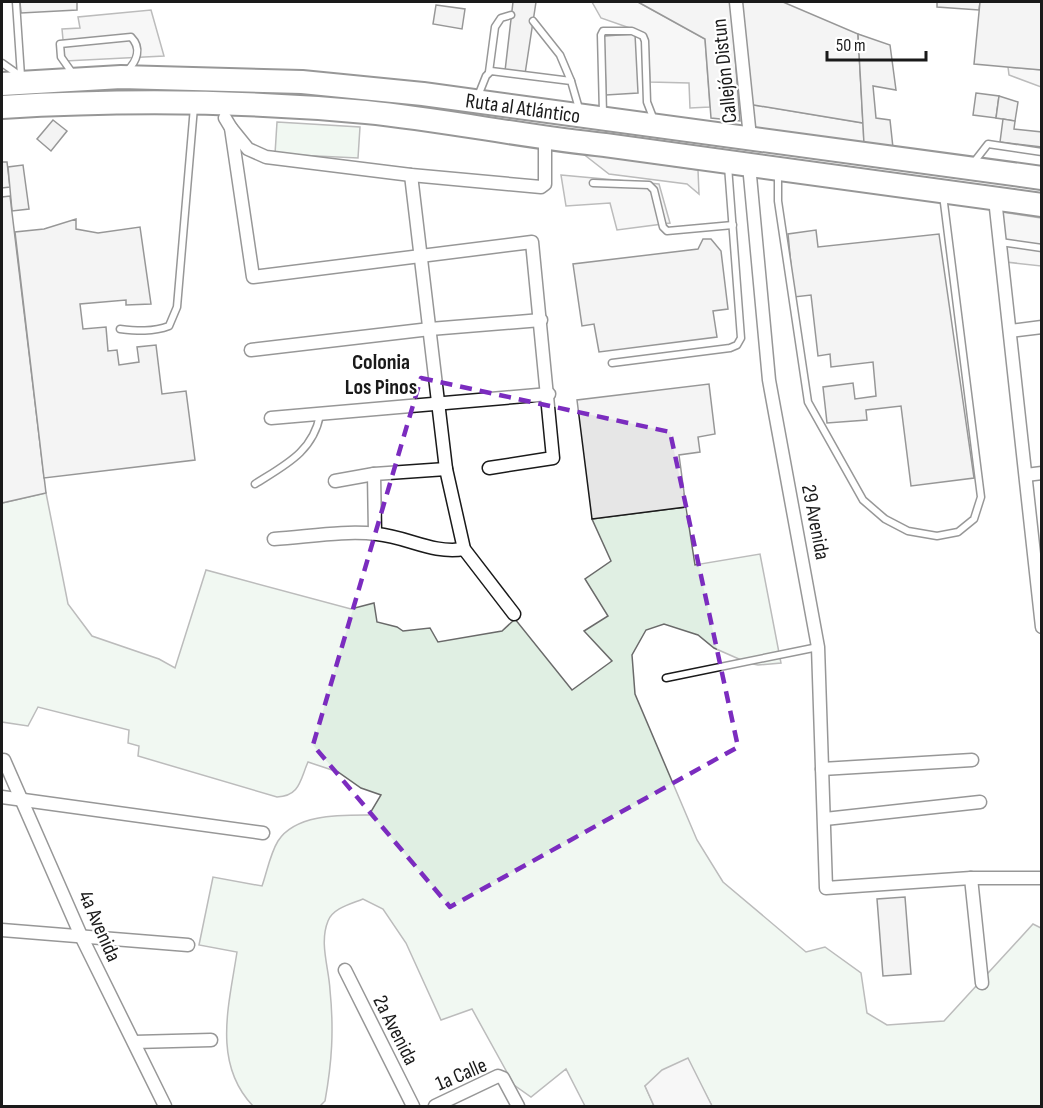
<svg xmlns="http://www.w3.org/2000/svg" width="1043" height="1108" viewBox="0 0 1043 1108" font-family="'Sofia Sans Condensed',sans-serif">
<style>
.green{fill:#e0efe3;stroke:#6a6a6a;stroke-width:1.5}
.parking{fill:#ededed;stroke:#6a6a6a;stroke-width:1.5}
.building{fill:#e6e6e6;stroke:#1a1a1a;stroke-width:1.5}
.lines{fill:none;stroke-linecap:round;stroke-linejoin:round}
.lane-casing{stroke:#1a1a1a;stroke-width:9}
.street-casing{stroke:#1a1a1a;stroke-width:15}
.highway-casing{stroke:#1a1a1a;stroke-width:26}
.lane{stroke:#fff;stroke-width:6}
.street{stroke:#fff;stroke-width:12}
.highway{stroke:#fff;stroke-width:22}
.marked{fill:none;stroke:#7b2cbf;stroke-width:4.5;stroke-dasharray:12 8;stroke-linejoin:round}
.labels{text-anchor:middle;stroke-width:4.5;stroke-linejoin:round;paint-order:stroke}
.street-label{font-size:21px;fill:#1a1a1a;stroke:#fff}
.neighbourhood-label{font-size:22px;font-weight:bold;fill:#1a1a1a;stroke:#fff}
</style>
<rect width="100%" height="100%" fill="#fff"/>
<g class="green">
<polygon points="277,122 360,127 358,158 275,154"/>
<path d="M46 493 68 604 92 636 159 659 175 668 206 570 351 609 374 603 377 622 397 627 403 631 430 628 438 642 502 631 515 619 572 690 612 661 584 631 608 616 585 579 611 561 592 519 686 507 695 565 760 554 781 663 758 665 748 663 714 648 698 635 664 624 646 630 632 655 635 694 697 840 723 882 806 952 825 947 861 973 867 1013 887 1025 944 1021 1033 924 1041 928V1106H712L687 1059 645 1086 654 1106H585L566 1069 531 1097 514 1085 472 1009 441 1020 406 943 383 909 363 899C351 904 333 908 328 921 319 943 329 968 330 990 334 1030 332 1062 325 1101L320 1106H253C212 1063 229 1005 237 952L199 945 213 877 262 886C267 872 270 854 278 841 295 814 340 815 369 815L381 795 361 788 338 772 308 762C300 780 300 796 277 797L138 756 139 746 128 743 129 730 38 707 28 726 2 722V503Z"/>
</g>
<g class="parking">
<polygon points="592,2 638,2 705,39 710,107 690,108 689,83 650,82 648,39 644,33 601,18"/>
<polygon points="151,10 164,56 65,61 62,29 80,28 78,17"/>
<polygon points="1008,67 1041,70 1041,87 1009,75"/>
<polygon points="748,104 863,123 864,144 750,129"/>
<polygon points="582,153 698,170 699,194 687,184 609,174"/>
<polygon points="561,175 659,184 670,223 617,230 610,203 566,206"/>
<polygon points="1002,212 1041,218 1041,266 1006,262"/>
<polygon points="688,1058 712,1106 654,1106 645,1086 662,1070"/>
</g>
<g class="building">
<polygon points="20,2 77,2 77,10 21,13"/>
<polygon points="513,2 536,2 525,74 505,71"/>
<polygon points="638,2 731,2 740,121 711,118 705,39"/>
<polygon points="742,2 783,2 858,34 863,123 748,104"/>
<polygon points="937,2 980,2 979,10 937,7"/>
<polygon points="980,2 1042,2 1042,70 974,64"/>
<polygon points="436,5 465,9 462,29 433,24"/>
<polygon points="635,34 638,93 606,95 604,36"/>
<polygon points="858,34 890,45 896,90 873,86 876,118 890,120 893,148 864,144"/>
<polygon points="976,93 999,96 996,118 973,115"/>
<polygon points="999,96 1018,102 1015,121 996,118"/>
<polygon points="1003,119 1015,121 1014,129 1042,132 1042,147 1000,142"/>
<polygon points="53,120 67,131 51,151 37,139"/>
<polygon points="2,162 7,162 10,187 2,188"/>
<polygon points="23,165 29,209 12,211 8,167"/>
<polygon points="10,196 46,493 2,503 2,197"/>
<polygon points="76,219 76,229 98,233 140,227 151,304 126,305 126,300 80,304 83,329 106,327 108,351 117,350 119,365 139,362 137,347 156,345 162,394 186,391 195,460 44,478 15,232 44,229"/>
<polygon points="816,230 818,247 939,234 974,478 911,486 901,406 866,410 867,420 827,423 823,387 853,383 855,399 876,396 873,362 831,367 830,354 818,356 811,295 794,297 788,234"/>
<polygon points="703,239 711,239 721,251 728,309 713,311 717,337 599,352 594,324 582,326 573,264 698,249"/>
<polygon points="709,384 715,434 698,437 700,452 679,455 686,507 592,519 577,400"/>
<polygon points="905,897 911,974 883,976 877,899"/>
</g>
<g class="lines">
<g class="lane-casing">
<g id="lane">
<polyline points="16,2 21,76"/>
<polyline points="533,21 560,55 571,81"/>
<polyline points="2,63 19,75"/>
<polyline points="489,72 495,27 501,18 511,15"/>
<path d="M73 74 61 57 60 44 131 37C142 48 137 61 127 71"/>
<polyline points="478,96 486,76 491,71 571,81 580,112"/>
<polyline points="603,113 601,35 603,31 632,31 643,36 645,41 647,102 654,120"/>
<polyline points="974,162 988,144 1042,152"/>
<polyline points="778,174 778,201 808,402 863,500 885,519 908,531 937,536 958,532 974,519 981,497 943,195"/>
<polyline points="593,183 649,185 654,190 663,227 667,231 733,225"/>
<polyline points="1000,242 1042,248"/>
<path d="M120 329C137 331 153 332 169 326L177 307 194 107"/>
<polyline points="612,363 730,348 737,345 741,338 728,166"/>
<path d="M255 484C285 465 313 452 320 415"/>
<polyline points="666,678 818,647"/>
</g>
</g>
<g class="street-casing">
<g id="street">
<polyline points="736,2 750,137"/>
<polyline points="225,118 231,128 253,277 532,242 553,458 489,468"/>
<polyline points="231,128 248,149 266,157 411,175 541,187 545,184 545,139"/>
<polyline points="749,165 769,380 818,647 826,888 971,878 1042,878"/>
<polyline points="411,175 446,469 464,549 514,614"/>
<polyline points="995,199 1042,627"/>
<polyline points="1010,331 1042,327"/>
<polyline points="251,350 430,329 541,320"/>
<polyline points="271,418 549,394"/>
<polyline points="374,474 375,533"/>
<polyline points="1026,475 1042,473"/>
<polyline points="335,481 374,474 446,469"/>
<path d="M274 539C307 537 344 530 377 534 408 537 432 554 464 549"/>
<polyline points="4,760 82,938 165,1106"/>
<polyline points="822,769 972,760"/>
<polyline points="2,797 263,833"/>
<polyline points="825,819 980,802"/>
<polyline points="971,878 982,983"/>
<polyline points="2,930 188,945"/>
<polyline points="345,970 413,1106"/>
<polyline points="134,1042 211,1040"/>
<polyline points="435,1106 498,1076 503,1078 518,1106"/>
</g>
</g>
<g class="highway-casing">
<g id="highway">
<polyline points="2,84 121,77 302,82 423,94 1042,178"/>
<path d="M2 107C119 100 248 101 366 112 446 120 525 137 605 145L1042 205"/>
</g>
</g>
<use href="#lane" class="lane"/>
<use href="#street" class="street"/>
<use href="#highway" class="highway"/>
</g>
<path d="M0 0H1043V1108H0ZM421 378 670 432 738 747 450 907 313 745Z" fill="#fff" fill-opacity=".55" fill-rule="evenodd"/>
<path class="marked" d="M421 378 670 432 738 747 450 907 313 745Z"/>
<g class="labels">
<g class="street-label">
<text transform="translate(724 71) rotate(-96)" y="7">Callejón Distun</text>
<text transform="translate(523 108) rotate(8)" y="7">Ruta al Atlántico</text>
<text transform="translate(816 522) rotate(79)" y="7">29 Avenida</text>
<text transform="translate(100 926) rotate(66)" y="7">4a Avenida</text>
<text transform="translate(396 1030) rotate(63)" y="7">2a Avenida</text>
<text transform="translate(461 1074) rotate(-23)" y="7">1a Calle</text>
</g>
<g class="neighbourhood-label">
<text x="381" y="369">Colonia<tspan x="381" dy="25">Los Pinos</tspan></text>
</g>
</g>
<rect width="1043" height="1108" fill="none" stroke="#1a1a1a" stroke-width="6"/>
<path d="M827 51v9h99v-9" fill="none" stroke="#1a1a1a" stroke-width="3"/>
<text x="836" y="51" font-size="18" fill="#1a1a1a" stroke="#ffffff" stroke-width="4.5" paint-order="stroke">50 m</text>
</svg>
